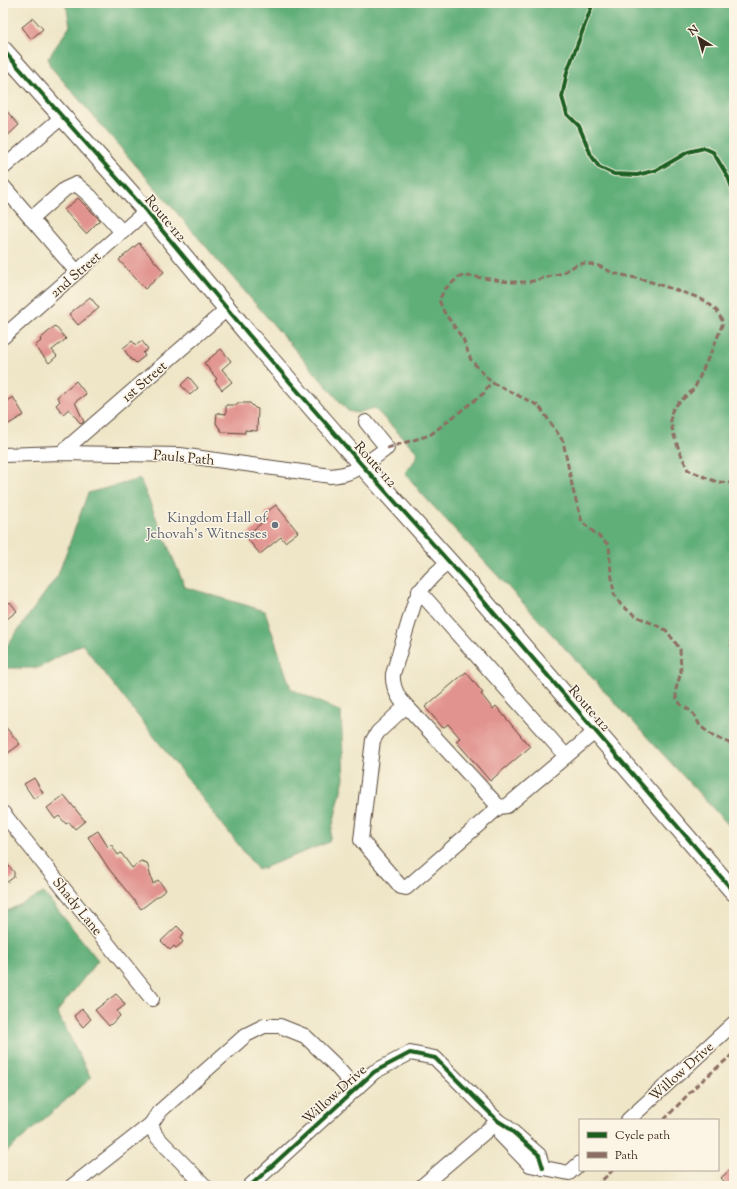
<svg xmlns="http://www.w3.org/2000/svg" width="737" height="1189" viewBox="0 0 737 1189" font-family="'Sorts Mill Goudy',serif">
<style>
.forest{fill:#61af79;stroke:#4e6c4c}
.building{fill:#e1938f}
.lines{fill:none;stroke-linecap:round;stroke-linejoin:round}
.minor-casing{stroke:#564638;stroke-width:16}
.major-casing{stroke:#564638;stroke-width:20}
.minor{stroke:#fff;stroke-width:14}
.major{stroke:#fff;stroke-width:18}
.quiet{stroke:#8d6e63;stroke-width:3;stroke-dasharray:6 3;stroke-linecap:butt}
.cycleway-casing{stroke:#fcf5e5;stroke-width:6}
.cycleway{stroke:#1b5e20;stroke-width:4}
.worship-dot{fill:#6b7280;stroke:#fcf5e5;stroke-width:1.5}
.labels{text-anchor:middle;stroke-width:3;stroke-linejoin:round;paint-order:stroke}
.street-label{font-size:14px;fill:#3b2a1e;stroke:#fcf5e5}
.worship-label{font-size:14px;fill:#5b616d;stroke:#fcf5e5;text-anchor:end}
</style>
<rect width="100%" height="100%" fill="#fcf5e5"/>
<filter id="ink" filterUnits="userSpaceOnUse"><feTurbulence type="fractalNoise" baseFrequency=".025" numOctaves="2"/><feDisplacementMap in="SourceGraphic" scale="8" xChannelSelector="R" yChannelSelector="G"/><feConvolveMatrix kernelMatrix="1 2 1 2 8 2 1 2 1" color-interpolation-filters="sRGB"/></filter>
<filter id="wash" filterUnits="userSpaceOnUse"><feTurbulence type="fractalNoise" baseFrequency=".012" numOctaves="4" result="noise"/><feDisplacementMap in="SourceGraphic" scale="16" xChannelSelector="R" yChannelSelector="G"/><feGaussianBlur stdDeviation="0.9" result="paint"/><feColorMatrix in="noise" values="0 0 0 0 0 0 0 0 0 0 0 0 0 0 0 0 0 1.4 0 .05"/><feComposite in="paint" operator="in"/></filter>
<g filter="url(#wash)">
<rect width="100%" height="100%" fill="#efe6c8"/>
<g class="forest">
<polygon points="64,3 734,3 734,831 422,494 405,473 413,463 418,453 374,408 357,413 348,411 50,66 48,58 70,26 67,9"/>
<polygon points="140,479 185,587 265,611 291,689 341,712 344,778 329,842 258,870 82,644 38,668 3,668 3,651 58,575 88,493"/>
<polygon points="44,893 98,960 57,1012 91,1078 3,1155 3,913"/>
</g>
<g id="blocks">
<g class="building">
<polygon points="33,18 43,29 31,39 22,27"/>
<polygon points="3,107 19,125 3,140"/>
<polygon points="78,198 100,220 86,234 64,210"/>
<polygon points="139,243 164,272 145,289 119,260"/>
<polygon points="90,297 99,308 78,325 69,314"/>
<polygon points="55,326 66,339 52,350 57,356 49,363 35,346 41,341 40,339"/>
<polygon points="132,341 136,345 142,341 148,349 143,353 145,356 136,363 133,360 132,361 123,348"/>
<polygon points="221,349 231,361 222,369 232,382 222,390 215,381 217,379 204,363"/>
<polygon points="189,377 198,388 190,395 181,385"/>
<polygon points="76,381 86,394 75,402 84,422 81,424 69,409 63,414 56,405 60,401 57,397"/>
<polygon points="13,397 24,415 7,425 3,418 3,403"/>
<polygon points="237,403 250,403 255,408 258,409 257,431 245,430 245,433 222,432 216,423 217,413 226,414 226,405 237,405"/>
<polygon points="276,505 298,532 285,542 281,537 260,554 245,536 267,519 264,514"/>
<polygon points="10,602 17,611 7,619 3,615 3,608"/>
<polygon points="466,672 483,693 481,694 493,709 496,706 530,747 490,781 456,741 460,738 448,724 443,728 425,707"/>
<polygon points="3,724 20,744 3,757"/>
<polygon points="34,778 43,793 34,799 24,784"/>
<polygon points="64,795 85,821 75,829 69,822 66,824 59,816 55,819 47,808"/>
<polygon points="98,831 108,847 111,844 118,855 121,853 132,868 141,861 147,863 153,884 158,880 166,890 141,909 109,869 88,837"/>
<polygon points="3,859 14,872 14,877 3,885"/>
<polygon points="177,926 184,933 180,938 183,942 176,948 174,946 170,950 161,941"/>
<polygon points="116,994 121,999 125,1005 117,1011 120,1016 109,1026 95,1010"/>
<polygon points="82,1009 91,1019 83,1027 74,1016"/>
<polygon points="734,1166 734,1186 729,1186 721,1178"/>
</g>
</g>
</g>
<g filter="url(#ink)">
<use href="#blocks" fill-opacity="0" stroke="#564638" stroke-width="1"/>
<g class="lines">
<g class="minor-casing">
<g id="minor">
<polyline points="3,168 62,117"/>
<polyline points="3,186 77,272"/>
<polyline points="31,219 65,189 76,184 90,196 122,232"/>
<polyline points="3,337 146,211"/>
<polyline points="61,453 227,309"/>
<path d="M3 455 61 453 180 455 331 476C336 475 342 475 347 473 361 468 375 457 387 448L366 422"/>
<path d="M449 562C435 573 423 584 415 601L393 674C392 684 395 691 400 699L499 807 507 806 596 731"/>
<polyline points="419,591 566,756"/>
<polyline points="406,706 378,732 373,740 361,840 401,887 406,888 499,807"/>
<polyline points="3,813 152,999"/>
<polyline points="628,1120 734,1023"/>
<polyline points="498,1121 501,1135 530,1165 569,1173 580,1163"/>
<polyline points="72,1186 151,1124"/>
<polyline points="205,1186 156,1136 151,1124 159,1112 246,1035 264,1026 280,1026 305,1036 334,1064 356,1089"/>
<polyline points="250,1186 374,1072 410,1053 435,1058 498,1121 506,1126 539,1155 543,1168"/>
<polyline points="422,1186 498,1121"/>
</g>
</g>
<g class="major-casing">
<polyline id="major" points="3,50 141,205 249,335 362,465 468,583 734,892"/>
</g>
<use href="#minor" class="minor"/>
<use href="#major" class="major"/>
<g class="quiet">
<polyline points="387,448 430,435 484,393 491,382"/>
<path d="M734 483 717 482 688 470C682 456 669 430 671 414 673 404 689 396 695 387 698 381 701 374 704 367 711 352 718 338 723 322L717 311 707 302 694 296 645 280 613 273 599 266 585 263 576 265 562 273 529 282H509L470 276 459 277 445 289 439 300 444 312 463 339 471 360 491 382 539 406 563 441 573 490 582 522 609 545 610 563 614 594 621 605 636 616 666 630 680 649 681 672 676 689V697L681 705 691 711 695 716 700 726 713 736 734 745"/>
<polyline points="734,637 730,644 734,648"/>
<polyline points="664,1120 696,1086 734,1053"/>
<polyline points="596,1186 613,1170"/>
</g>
<g class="cycleway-casing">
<g id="cycleway">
<polyline points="593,3 567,72 562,97 567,114 579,126 591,155 599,167 614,174 637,175 657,170 688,152 704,148 713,152 728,177 734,193"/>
<polyline points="3,50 141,205 249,335 362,465 468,583 734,892"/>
<polyline points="250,1186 374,1072 410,1053 435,1058 498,1121 506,1126 539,1155 543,1168"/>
</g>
</g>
<use href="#cycleway" class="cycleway"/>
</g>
</g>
<circle class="worship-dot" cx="275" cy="525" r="4"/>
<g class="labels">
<g class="street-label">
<text transform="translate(166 218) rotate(50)" y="5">Route 112</text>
<text transform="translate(75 274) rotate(-41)" y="5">2nd Street</text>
<text transform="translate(144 381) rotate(-41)" y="5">1st Street</text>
<text transform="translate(184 457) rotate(5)" y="5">Pauls Path</text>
<text transform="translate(376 464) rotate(48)" y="5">Route 112</text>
<text transform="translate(590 708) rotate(49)" y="5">Route 112</text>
<text transform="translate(78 906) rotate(51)" y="5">Shady Lane</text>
<text transform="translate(681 1071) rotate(-42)" y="5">Willow Drive</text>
<text transform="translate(334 1094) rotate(-42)" y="5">Willow Drive</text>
</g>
<g class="worship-label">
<text x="267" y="522">Kingdom Hall of<tspan x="267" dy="16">Jehovah’s Witnesses</tspan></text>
</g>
</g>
<rect width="737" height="1189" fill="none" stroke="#fcf5e5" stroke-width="16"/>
<rect x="579" y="1119" width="140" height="52" fill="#fcf5e5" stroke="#afa495"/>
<rect x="587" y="1132" width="20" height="6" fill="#1b5e20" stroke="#afa495"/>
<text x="615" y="1139" font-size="12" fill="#3b2a1e">Cycle path</text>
<rect x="587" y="1152" width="20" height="6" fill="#8d6e63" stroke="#afa495"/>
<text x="615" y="1159" font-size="12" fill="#3b2a1e">Path</text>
<g transform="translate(699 38) rotate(323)" stroke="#fcf5e5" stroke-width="3" paint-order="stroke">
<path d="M0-3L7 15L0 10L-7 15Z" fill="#3b2a1e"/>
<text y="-6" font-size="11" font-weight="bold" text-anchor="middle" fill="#3b2a1e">N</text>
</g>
</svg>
